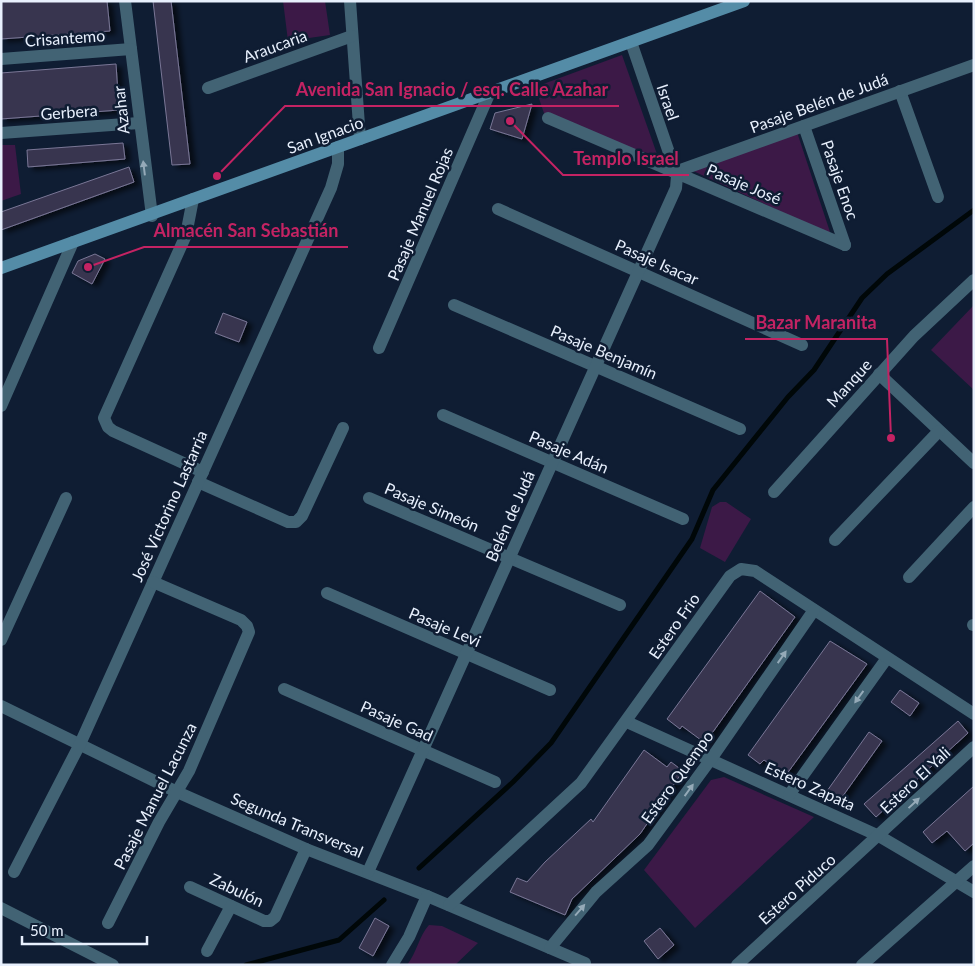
<svg xmlns="http://www.w3.org/2000/svg" width="975" height="966" viewBox="0 0 975 966" font-family="Lato,sans-serif">
<style>
.green{fill:#3c1947}
.lines{fill:none;stroke-linecap:round;stroke-linejoin:round}
.stream{stroke:#000708;stroke-width:5}
.building{fill:#37344f;stroke:#7a7796;filter:url(#shadow)}
.minor{stroke:#426374;stroke-width:12}
.secondary{stroke:#548ca7;stroke-width:12}
.oneway{fill:#95aab8}
.labels{text-anchor:middle;stroke-width:5;stroke-linejoin:round;paint-order:stroke}
.street-label{font-size:16px;fill:#e8f0fd;stroke:#0f1d33}
.leader{fill:none;stroke:#c42363;stroke-width:2}
.callout-dot{fill:#c42363;stroke:#0f1d33;stroke-width:2}
.callout-label{font-size:18px;text-anchor:middle;font-weight:bold;fill:#c42363;stroke:#0f1d33;stroke-width:5;stroke-linejoin:round;paint-order:stroke}
</style>
<defs>
<filter id="shadow"><feDropShadow dx="5.5" dy="3" stdDeviation="2.5" flood-color="#0009"/></filter>
</defs>
<rect width="100%" height="100%" fill="#0f1d33"/>
<g class="green">
<polygon points="283,1 325,1 330,35 288,41"/>
<polygon points="622,55 658,157 546,119 535,87"/>
<polygon points="797,132 831,235 689,169"/>
<polygon points="1,145 15,145 21,194 1,201"/>
<polygon points="974,305 974,390 931,350"/>
<polygon points="720,502 726,502 751,519 725,562 700,548 712,507"/>
<polygon points="724,777 814,817 695,928 644,870 711,780"/>
<path d="M429 925 442 926 478 943 455 965H407C417 952 419 936 429 925Z"/>
</g>
<g class="lines">
<g class="stream">
<polyline points="419,868 513,782 551,743 692,539 713,490 788,397 814,370 862,298 887,274 974,210"/>
<polyline points="246,965 339,940 384,900"/>
</g>
</g>
<g class="building">
<polygon points="1,1 107,1 110,31 1,39"/>
<polygon points="153,1 171,1 190,164 172,165"/>
<polygon points="116,64 119,110 1,119 1,73"/>
<polygon points="532,104 522,139 490,129 495,113"/>
<polygon points="123,143 125,159 28,167 27,150"/>
<polygon points="129,167 134,182 1,230 1,212"/>
<polygon points="95,254 105,259 92,284 72,273 78,261"/>
<polygon points="223,313 247,322 239,342 215,333"/>
<polygon points="760,591 795,617 705,743 682,726 680,729 667,719"/>
<polygon points="830,641 867,664 786,775 764,760 760,764 748,755"/>
<polygon points="900,690 919,703 910,716 891,702"/>
<polygon points="958,721 968,733 876,817 864,804"/>
<polygon points="869,732 882,741 840,800 827,791"/>
<polygon points="644,750 667,767 671,762 683,771 640,834 572,899 565,915 510,892 517,878 527,882 545,862 591,819 593,822"/>
<polygon points="974,786 974,843 965,851 947,831 932,843 923,832"/>
<polygon points="375,918 389,926 373,956 359,948"/>
<polygon points="660,928 674,945 658,959 644,941"/>
</g>
<g class="lines">
<g class="minor">
<polyline points="125,1 152,216"/>
<polyline points="350,1 360,139"/>
<polyline points="1,59 131,49"/>
<polyline points="208,88 352,36"/>
<polyline points="900,91 938,197"/>
<polyline points="548,118 845,245"/>
<polyline points="804,126 845,245"/>
<polyline points="1,133 139,123"/>
<polyline points="675,172 974,65"/>
<polyline points="193,199 186,235 104,418 108,427 113,431 203,472"/>
<polyline points="498,209 802,345"/>
<polyline points="454,305 740,429"/>
<polyline points="379,348 490,92"/>
<polyline points="879,374 974,463"/>
<polyline points="1,406 73,242"/>
<polyline points="443,415 683,519"/>
<polyline points="198,482 288,522 296,522 302,516 343,428"/>
<polyline points="774,492 914,336 974,280"/>
<polyline points="369,498 620,605"/>
<polyline points="835,540 939,431"/>
<polyline points="909,577 974,507"/>
<polyline points="327,593 550,690"/>
<polyline points="973,625 974,625"/>
<polyline points="1,640 66,498"/>
<polyline points="284,689 495,782"/>
<polyline points="1,706 177,792 306,849 427,896 585,963 582,965"/>
<polyline points="627,722 879,836 974,892"/>
<polyline points="789,795 887,658"/>
<polyline points="14,872 80,744 331,188 338,164 338,147"/>
<polyline points="368,872 676,188 677,176 631,42"/>
<polyline points="190,887 264,921 270,921 275,917 306,849"/>
<polyline points="449,905 581,783 730,576 741,569 755,571 974,714"/>
<polyline points="1,908 113,965"/>
<polyline points="108,923 159,822 189,771 249,632 247,626 241,620 153,582"/>
<polyline points="550,948 596,892 648,845 711,759 814,610"/>
<polyline points="207,951 231,906"/>
<polyline points="392,965 409,937 427,896"/>
<polyline points="737,965 974,747"/>
<polyline points="862,965 974,866"/>
</g>
<polyline class="secondary" points="1,268 744,1"/>
</g>
<defs><path id="oneway-solid" d="M-6-.8H1V-3.2L6.5 0L1 3.2V.8H-6Z" transform="scale(1.25)"/></defs>
<g class="oneway">
<use href="#oneway-solid" transform="translate(144 168) rotate(-97)"/>
<use href="#oneway-solid" transform="translate(782 657) rotate(-55)"/>
<use href="#oneway-solid" transform="translate(859 697) rotate(126)"/>
<use href="#oneway-solid" transform="translate(689 790) rotate(-54)"/>
<use href="#oneway-solid" transform="translate(914 803) rotate(-43)"/>
<use href="#oneway-solid" transform="translate(580 910) rotate(-49)"/>
</g>
<g class="labels">
<g class="street-label">
<text transform="translate(65 38) rotate(-4)" y="6">Crisantemo</text>
<text transform="translate(275 46) rotate(-20)" y="6">Araucaria</text>
<text transform="translate(668 102) rotate(71)" y="6">Israel</text>
<text transform="translate(819 103) rotate(-20)" y="6">Pasaje Belén de Judá</text>
<text transform="translate(121 110) rotate(-96)" y="6">Azahar</text>
<text transform="translate(69 112) rotate(-4)" y="6">Gerbera</text>
<text transform="translate(325 135) rotate(-20)" y="6">San Ignacio</text>
<text transform="translate(840 180) rotate(71)" y="6">Pasaje Enoc</text>
<text transform="translate(744 184) rotate(23)" y="6">Pasaje José</text>
<text transform="translate(420 214) rotate(-67)" y="6">Pasaje Manuel Rojas</text>
<text transform="translate(657 262) rotate(24)" y="6">Pasaje Isacar</text>
<text transform="translate(604 352) rotate(23)" y="6">Pasaje Benjamín</text>
<text transform="translate(849 383) rotate(-48)" y="6">Manque</text>
<text transform="translate(569 452) rotate(23)" y="6">Pasaje Adán</text>
<text transform="translate(169 506) rotate(-66)" y="6">José Victorino Lastarria</text>
<text transform="translate(432 507) rotate(23)" y="6">Pasaje Simeón</text>
<text transform="translate(510 516) rotate(-66)" y="6">Belén de Judá</text>
<text transform="translate(674 626) rotate(-55)" y="6">Estero Frio</text>
<text transform="translate(445 627) rotate(23)" y="6">Pasaje Levi</text>
<text transform="translate(397 721) rotate(24)" y="6">Pasaje Gad</text>
<text transform="translate(677 777) rotate(-54)" y="6">Estero Quempo</text>
<text transform="translate(915 780) rotate(-43)" y="6">Estero El Yali</text>
<text transform="translate(810 786) rotate(24)" y="6">Estero Zapata</text>
<text transform="translate(155 796) rotate(-63)" y="6">Pasaje Manuel Lacunza</text>
<text transform="translate(297 825) rotate(23)" y="6">Segunda Transversal</text>
<text transform="translate(797 889) rotate(-42)" y="6">Estero Piduco</text>
<text transform="translate(237 890) rotate(25)" y="6">Zabulón</text>
</g>
</g>
<path class="leader" d="M217 176L285 106H619M510 121L563 175H689M88 267L144 247H348M891 438L887 339H745"/>
<g class="callout-dot">
<circle cx="217" cy="176" r="5"/>
<circle cx="510" cy="121" r="5"/>
<circle cx="88" cy="267" r="5"/>
<circle cx="891" cy="438" r="5"/>
</g>
<g class="callout-label">
<text x="452" y="96">Avenida San Ignacio / esq. Calle Azahar</text>
<text x="626" y="165">Templo Israel</text>
<text x="246" y="237">Almacén San Sebastián</text>
<text x="816" y="329">Bazar Maranita</text>
</g>
<rect width="975" height="966" fill="none" stroke="#e8f0fd" stroke-width="5"/>
<path d="M22 936v8h125v-8" fill="none" stroke="#e8f0fd" stroke-width="2.5"/>
<text x="30" y="936" font-size="15" fill="#e8f0fd" stroke="#0f1d33" stroke-width="4" paint-order="stroke">50 m</text>
</svg>
